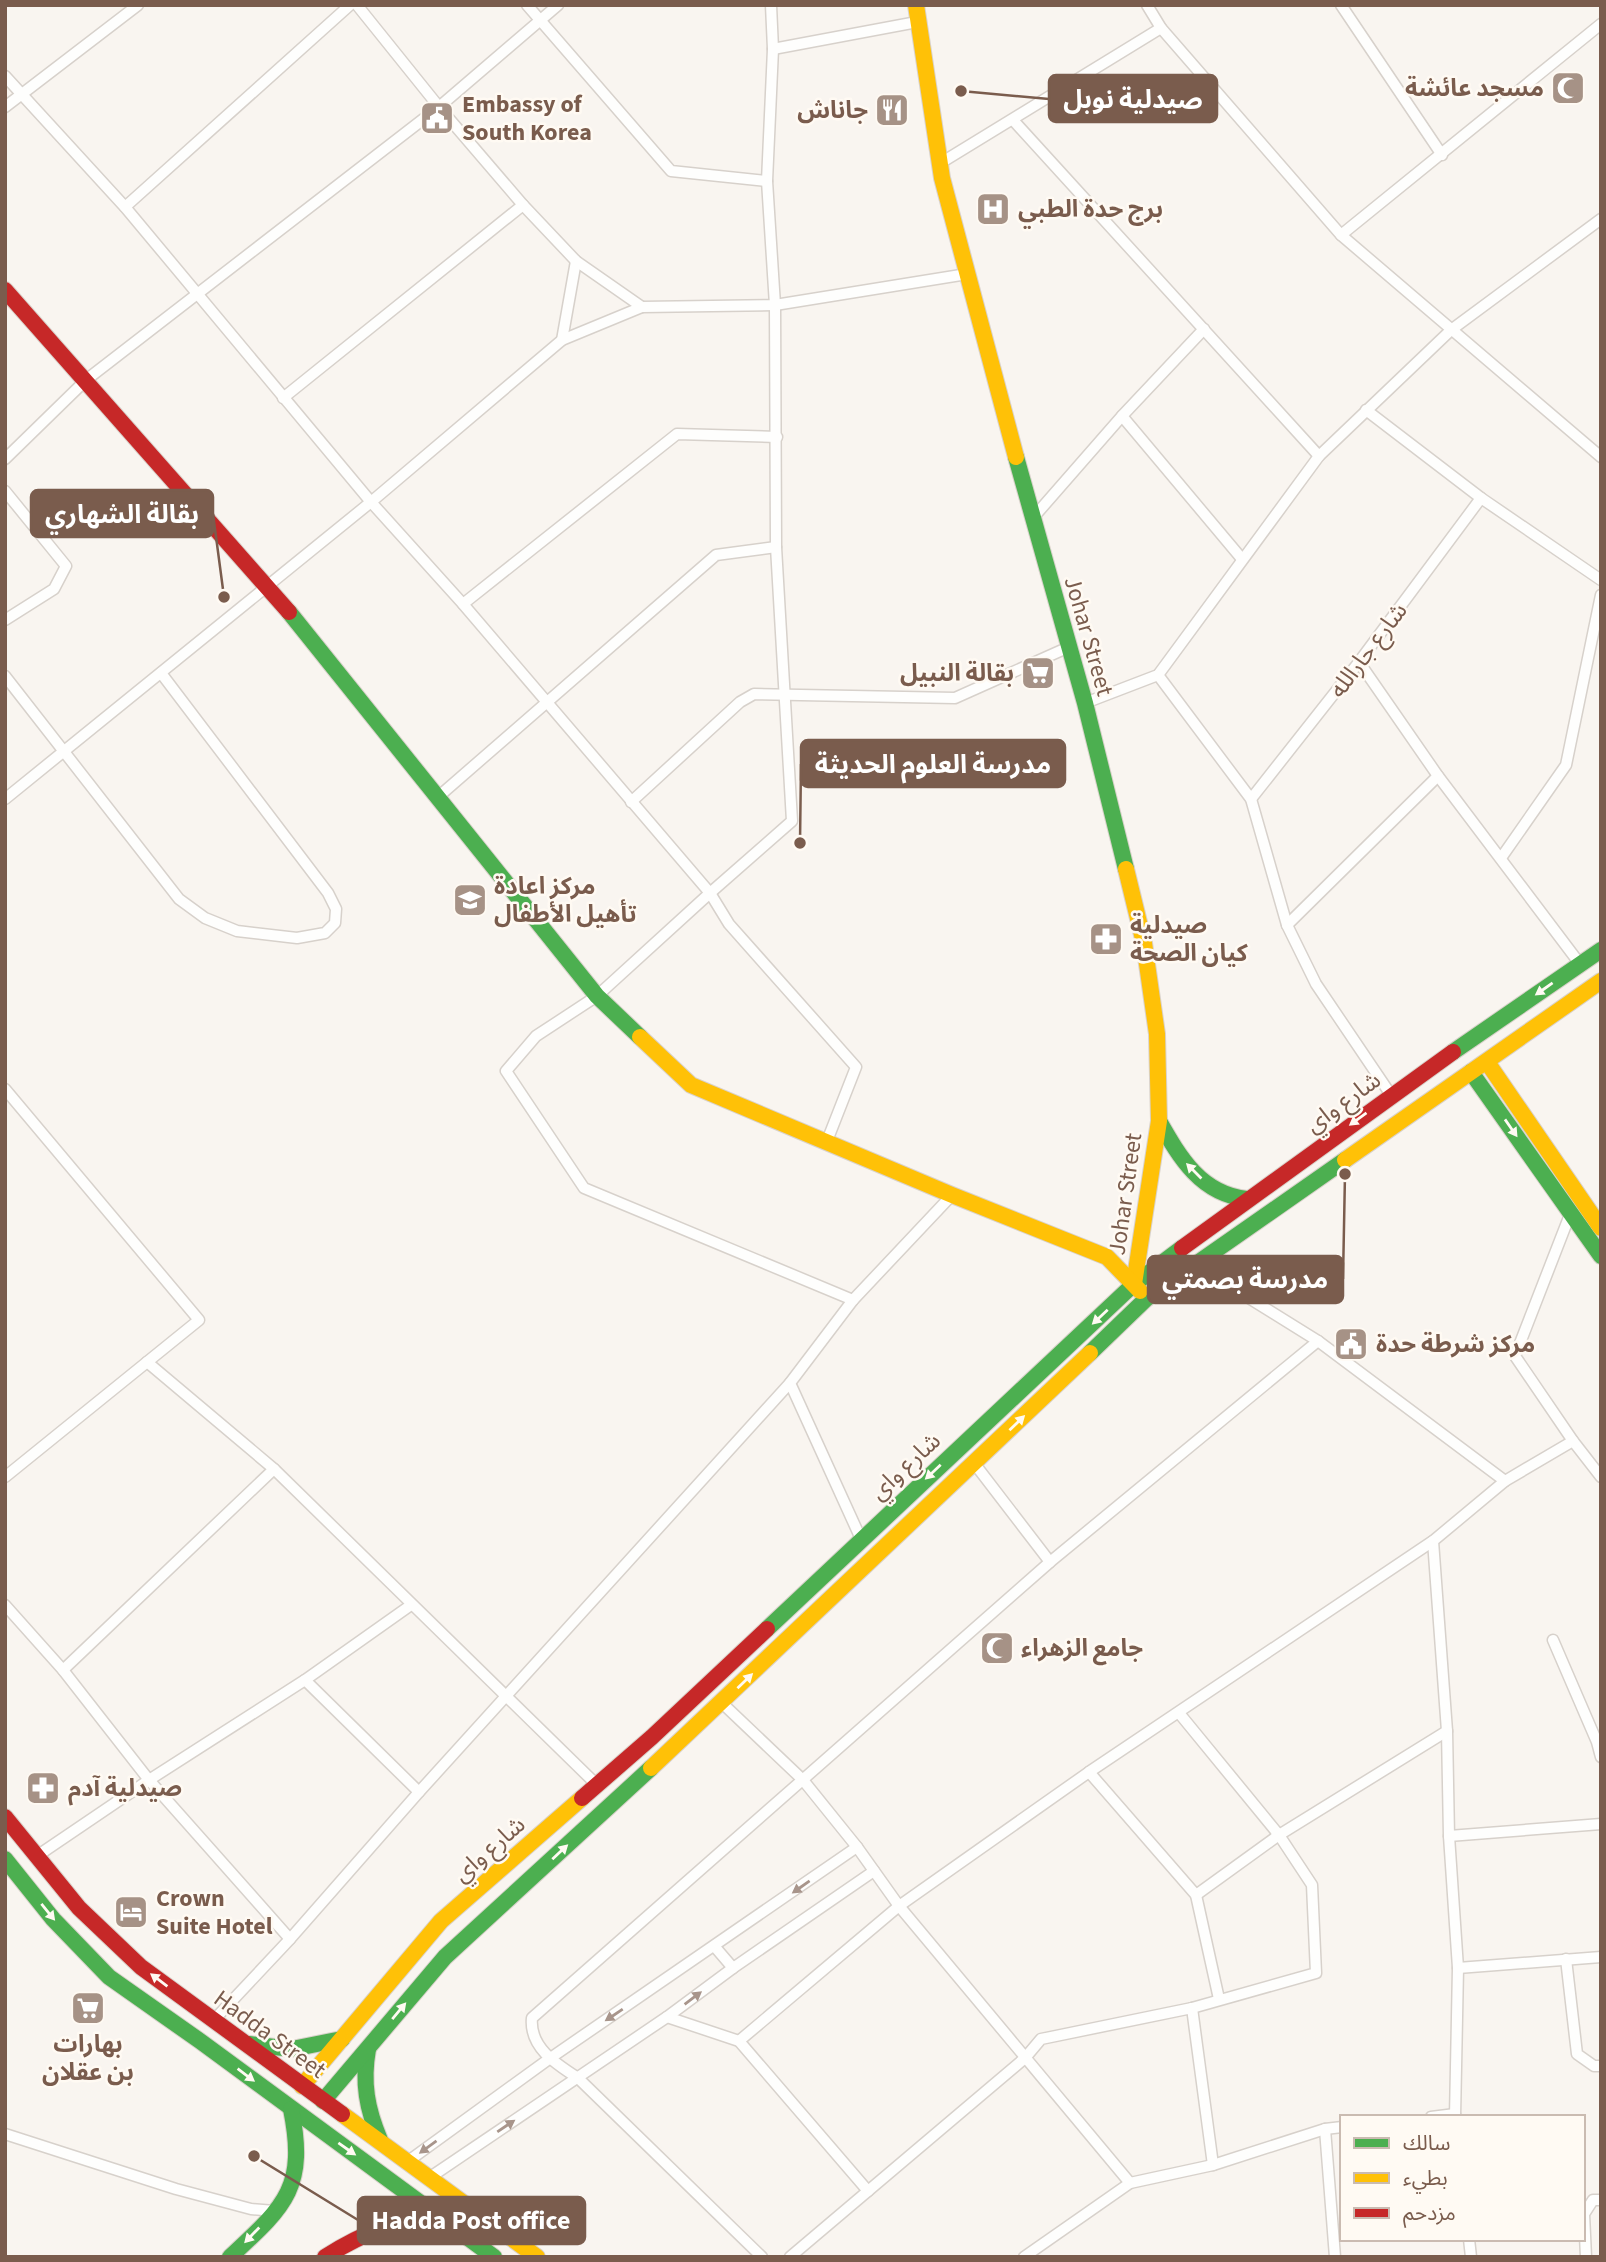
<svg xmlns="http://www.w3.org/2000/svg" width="1606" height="2262" viewBox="0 0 1606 2262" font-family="'Source Sans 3','Noto Sans Arabic',sans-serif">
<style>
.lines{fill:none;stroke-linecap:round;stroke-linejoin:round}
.street-casing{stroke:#d7d1cb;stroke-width:13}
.fast-casing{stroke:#d9d2cb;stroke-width:18}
.slow-casing{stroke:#d9d2cb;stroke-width:18}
.jam-casing{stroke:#d9d2cb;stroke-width:18}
.street{stroke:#fefefd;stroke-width:10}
.fast{stroke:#4caf50;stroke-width:16}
.slow{stroke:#ffc107;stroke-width:16}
.jam{stroke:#c62828;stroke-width:16}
.oneway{fill:#fffaf3}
.oneway2{fill:#a8958b}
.labels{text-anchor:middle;stroke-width:5;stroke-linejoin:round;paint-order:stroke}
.poi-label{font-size:24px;font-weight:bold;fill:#7a5c4d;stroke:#fffaf3;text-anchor:start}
.street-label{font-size:24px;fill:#7a5c4d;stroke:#fffaf3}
.leader{fill:none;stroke:#7a5c4d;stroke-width:2.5}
.callout-dot{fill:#7a5c4d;stroke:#fffaf3;stroke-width:2.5}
.callout{fill:#7a5c4d;stroke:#7a5c4d;stroke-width:2.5}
.callout-label{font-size:26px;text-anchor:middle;font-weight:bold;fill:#fff}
</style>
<rect width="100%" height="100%" fill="#f9f5f0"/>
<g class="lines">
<g class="street-casing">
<g id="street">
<polyline points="357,5 439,107 523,205 576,261 642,307"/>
<polyline points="527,5 671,171 767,181"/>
<polyline points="771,5 773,49 767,181 775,305 776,547 792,821 710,893 597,996 536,1036 506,1071 584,1188 853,1300"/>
<polyline points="1147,5 1161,28 1341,235 1601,457"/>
<polyline points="1341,5 1442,155"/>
<polyline points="773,49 917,22"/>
<polyline points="5,76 125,207 371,502 463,604 710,893 729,924 856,1067 827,1141"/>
<polyline points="5,107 138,5"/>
<polyline points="1013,120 1319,456"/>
<polyline points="939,164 1161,28"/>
<polyline points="125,207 350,5"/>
<polyline points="1341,235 1601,24"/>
<polyline points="562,340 576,261"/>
<polyline points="283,398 523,205"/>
<polyline points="1366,410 1481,498 1601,580"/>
<polyline points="1122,416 1242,559"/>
<polyline points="5,459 86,380 439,107 558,5"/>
<polyline points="5,491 66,566 54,589 5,620"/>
<polyline points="1032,519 1122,416 1204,329"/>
<polyline points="463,604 677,434 777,437"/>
<polyline points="1359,662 1438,776 1580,964"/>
<polyline points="1158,675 1251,799 1287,925 1316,984 1391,1095"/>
<polyline points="5,676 179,899 205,918 237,931 297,938 325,933 335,923 336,909 328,893 161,673"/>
<polyline points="1085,703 1158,675 1319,456 1451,330 1601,219"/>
<polyline points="438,797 716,555 776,547"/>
<polyline points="5,799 371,502 562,340 642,307 775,305 967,274"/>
<polyline points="1251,799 1359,662 1481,498"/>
<polyline points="631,802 740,702 754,694 955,698 1069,647"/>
<polyline points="1501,858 1566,765 1601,595"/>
<polyline points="1287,925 1438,776"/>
<polyline points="5,1089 199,1320 5,1477"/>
<polyline points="1571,1212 1515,1356 1573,1441 1601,1477"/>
<polyline points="1194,1264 1318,1341 1505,1481"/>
<polyline points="147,1362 274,1469 598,1786"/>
<polyline points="974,1463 1050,1562"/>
<polyline points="861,1539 790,1383 853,1300 952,1195"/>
<polyline points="1433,1541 1447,1731 1449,1836 1458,1968 1455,2117"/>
<polyline points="5,1605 63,1670 149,1780 290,1939"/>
<polyline points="1553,1640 1597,1742 1601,1757"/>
<polyline points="63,1670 274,1469"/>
<polyline points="305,1680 419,1792"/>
<polyline points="722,1703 803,1780 857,1847 899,1906 1130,2183"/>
<polyline points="1089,1772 1196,1895 1219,1999"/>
<polyline points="1449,1836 1601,1824"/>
<polyline points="37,1856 149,1780 305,1680 411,1605"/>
<polyline points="1196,1895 1279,1835 1447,1731"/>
<polyline points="715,1947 733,1968"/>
<polyline points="1566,1959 1577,2054 1594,2066 1601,2066"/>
<polyline points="1458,1968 1601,1957"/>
<polyline points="1192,2008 1213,2165"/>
<polyline points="667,2017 739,2041 868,2191"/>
<polyline points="213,2021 290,1939 419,1792 790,1383"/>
<polyline points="739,2041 899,1906 1089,1772 1433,1541 1505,1481 1573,1441"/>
<polyline points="1431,2117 1455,2114"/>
<polyline points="1325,2129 1335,2257"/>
<polyline points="5,2134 176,2189 251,2209 275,2211"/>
<polyline points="407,2162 549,2059 857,1847"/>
<polyline points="429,2178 667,2017 733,1968 874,1871"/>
<polyline points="1469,2239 1471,2257"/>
<path d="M762 2257 578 2078C556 2064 529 2047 532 2018L1050 1562 1318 1341"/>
<polyline points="790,2257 1025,2058 1041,2039 1192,2008 1316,1973 1312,1885 1279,1835 1179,1713"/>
<polyline points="1024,2257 1130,2183 1213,2165 1325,2129 1342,2127"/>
<polyline points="1586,2257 1584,2214 1593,2200 1601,2200"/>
</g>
</g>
<g class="fast-casing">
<g id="fast">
<polyline points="1016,457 1085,703 1126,869"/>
<polyline points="289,612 597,996 640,1037"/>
<polyline points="1453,1052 1601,950"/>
<polyline points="1471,1072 1601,1256"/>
<path d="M1159 1121C1180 1158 1201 1194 1247 1199"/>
<polyline points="1090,1353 1146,1299 1345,1160"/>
<polyline points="767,1629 1134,1284 1182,1248"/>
<polyline points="5,1859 53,1919 109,1977 200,2041 494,2257"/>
<polyline points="249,2044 292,2049 342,2039"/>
<path d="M368 2049C362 2083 367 2109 380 2140"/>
<polyline points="323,2101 445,1957 651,1768"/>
<path d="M230 2257C285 2206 307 2188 291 2109"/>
</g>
</g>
<g class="slow-casing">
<g id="slow">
<polyline points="916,5 942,178 1016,457"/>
<polyline points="1126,869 1144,943 1157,1034 1159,1121 1134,1284"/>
<polyline points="640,1037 691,1085 952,1195 1107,1257 1140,1291"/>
<polyline points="1487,1062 1601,1228"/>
<polyline points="1345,1160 1601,981"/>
<polyline points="651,1768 1090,1353"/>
<polyline points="302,2086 441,1921 582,1798"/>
<polyline points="342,2114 537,2257"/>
</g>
</g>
<g class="jam-casing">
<g id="jam">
<polyline points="5,290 289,612"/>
<polyline points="1182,1248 1453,1052"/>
<polyline points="582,1798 652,1737 767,1629"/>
<polyline points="5,1817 79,1908 141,1967 342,2114"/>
<path d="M325 2257C363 2233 397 2219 442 2218"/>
</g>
</g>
<use href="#street" class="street"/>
<use href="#fast" class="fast"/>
<use href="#slow" class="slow"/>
<use href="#jam" class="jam"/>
</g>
<defs><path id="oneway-solid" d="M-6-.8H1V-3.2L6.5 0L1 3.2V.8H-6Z" transform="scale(1.75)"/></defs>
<g class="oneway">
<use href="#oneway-solid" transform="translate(1544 989) rotate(145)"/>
<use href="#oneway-solid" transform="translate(1358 1119) rotate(144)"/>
<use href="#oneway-solid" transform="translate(1511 1128) rotate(55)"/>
<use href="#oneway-solid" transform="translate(1194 1171) rotate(-135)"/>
<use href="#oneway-solid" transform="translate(1100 1317) rotate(137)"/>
<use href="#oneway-solid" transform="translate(1017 1423) rotate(-44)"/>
<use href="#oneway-solid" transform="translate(933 1472) rotate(137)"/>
<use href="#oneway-solid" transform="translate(745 1681) rotate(-44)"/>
<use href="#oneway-solid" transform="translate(560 1852) rotate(-43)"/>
<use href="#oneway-solid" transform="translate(48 1912) rotate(51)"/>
<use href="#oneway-solid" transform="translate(159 1980) rotate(-143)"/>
<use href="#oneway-solid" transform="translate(399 2011) rotate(-50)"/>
<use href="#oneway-solid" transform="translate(246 2075) rotate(37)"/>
<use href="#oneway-solid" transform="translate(347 2149) rotate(35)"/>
<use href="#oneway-solid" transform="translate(252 2235) rotate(134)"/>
</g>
<g class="oneway2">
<use href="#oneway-solid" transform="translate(801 1887) rotate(145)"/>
<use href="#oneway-solid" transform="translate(693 1998) rotate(-37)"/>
<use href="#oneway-solid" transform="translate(614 2015) rotate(146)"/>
<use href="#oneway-solid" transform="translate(506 2126) rotate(-34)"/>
<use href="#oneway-solid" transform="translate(428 2147) rotate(144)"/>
</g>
<defs>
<g id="mosque-square" transform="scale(1.75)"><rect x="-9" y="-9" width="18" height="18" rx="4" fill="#a69286" stroke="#fffaf3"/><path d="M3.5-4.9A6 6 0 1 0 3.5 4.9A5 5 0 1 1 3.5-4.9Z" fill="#fff"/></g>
<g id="restaurant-square" transform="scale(1.75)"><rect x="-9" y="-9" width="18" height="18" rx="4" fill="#a69286" stroke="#fffaf3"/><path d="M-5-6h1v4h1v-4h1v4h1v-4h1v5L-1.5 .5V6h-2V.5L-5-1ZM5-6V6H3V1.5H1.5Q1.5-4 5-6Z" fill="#fff"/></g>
<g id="civic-square" transform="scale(1.75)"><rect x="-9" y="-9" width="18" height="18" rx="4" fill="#a69286" stroke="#fffaf3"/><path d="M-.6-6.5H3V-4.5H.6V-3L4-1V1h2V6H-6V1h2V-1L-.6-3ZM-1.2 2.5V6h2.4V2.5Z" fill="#fff"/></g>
<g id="hospital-square" transform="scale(1.75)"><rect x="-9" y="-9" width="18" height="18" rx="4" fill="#a69286" stroke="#fffaf3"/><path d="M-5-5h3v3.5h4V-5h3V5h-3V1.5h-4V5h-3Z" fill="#fff"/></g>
<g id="supermarket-square" transform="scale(1.75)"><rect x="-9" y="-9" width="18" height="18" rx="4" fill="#a69286" stroke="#fffaf3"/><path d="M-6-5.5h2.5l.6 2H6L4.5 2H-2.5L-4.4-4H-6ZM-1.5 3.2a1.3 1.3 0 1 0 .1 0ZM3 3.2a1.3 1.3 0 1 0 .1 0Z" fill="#fff"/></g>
<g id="school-square" transform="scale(1.75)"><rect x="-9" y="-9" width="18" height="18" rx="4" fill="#a69286" stroke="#fffaf3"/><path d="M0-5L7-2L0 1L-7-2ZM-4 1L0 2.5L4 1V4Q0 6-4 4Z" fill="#fff"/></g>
<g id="pharmacy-square" transform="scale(1.75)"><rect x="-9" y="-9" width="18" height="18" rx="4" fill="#a69286" stroke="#fffaf3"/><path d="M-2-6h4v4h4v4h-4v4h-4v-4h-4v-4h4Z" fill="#fff"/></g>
<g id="hotel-square" transform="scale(1.75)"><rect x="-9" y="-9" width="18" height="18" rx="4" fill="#a69286" stroke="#fffaf3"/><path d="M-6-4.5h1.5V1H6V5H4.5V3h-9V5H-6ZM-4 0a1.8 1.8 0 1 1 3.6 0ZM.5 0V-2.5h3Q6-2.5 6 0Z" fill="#fff"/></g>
</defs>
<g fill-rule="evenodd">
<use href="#mosque-square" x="1568" y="88"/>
<use href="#restaurant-square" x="892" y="110"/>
<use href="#civic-square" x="437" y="118"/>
<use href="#hospital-square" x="993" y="209"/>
<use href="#supermarket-square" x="1038" y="673"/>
<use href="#school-square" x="470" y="900"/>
<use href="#pharmacy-square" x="1106" y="939"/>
<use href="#civic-square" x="1351" y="1344"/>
<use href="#mosque-square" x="997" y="1648"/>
<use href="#pharmacy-square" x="43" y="1788"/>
<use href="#hotel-square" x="131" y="1912"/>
<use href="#supermarket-square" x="88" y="2008"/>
</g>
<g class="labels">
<g class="poi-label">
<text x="1544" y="96" text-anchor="end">مسجد عائشة</text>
<text x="462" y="112">Embassy of<tspan x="462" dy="28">South Korea</tspan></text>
<text x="868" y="118" text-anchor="end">جاناش</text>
<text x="1018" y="217">برج حدة الطبي</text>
<text x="1014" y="681" text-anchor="end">بقالة النبيل</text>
<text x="494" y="894">مركز اعادة<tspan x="494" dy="28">تأهيل الأطفال</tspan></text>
<text x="1130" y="933">صيدلية<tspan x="1130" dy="28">كيان الصحة</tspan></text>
<text x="1376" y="1352">مركز شرطة حدة</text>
<text x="1021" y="1656">جامع الزهراء</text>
<text x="68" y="1796">صيدلية آدم</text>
<text x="156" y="1906">Crown<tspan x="156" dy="28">Suite Hotel</tspan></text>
<text x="88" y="2052" text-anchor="middle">بهارات<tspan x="88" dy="28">بن عقلان</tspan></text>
</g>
<g class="street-label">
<text transform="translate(1089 636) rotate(74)" y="8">Johar Street</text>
<text transform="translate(1368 650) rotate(-53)" y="8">شارع جارالله</text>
<text transform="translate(1343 1102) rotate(-36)" y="8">شارع واي</text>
<text transform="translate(1125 1194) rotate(-82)" y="8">Johar Street</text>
<text transform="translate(905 1466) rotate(-43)" y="8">شارع واي</text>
<text transform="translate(489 1849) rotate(-41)" y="8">شارع واي</text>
<text transform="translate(270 2034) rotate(36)" y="8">Hadda Street</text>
</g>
</g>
<path class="leader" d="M961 91L1049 99M224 597L213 514M800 843L801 764M1345 1174L1343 1279M254 2156L358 2220"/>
<g class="callout-dot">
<circle cx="961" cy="91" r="7"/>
<circle cx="224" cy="597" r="7"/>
<circle cx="800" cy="843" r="7"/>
<circle cx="1345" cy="1174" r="7"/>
<circle cx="254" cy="2156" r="7"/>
</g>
<g class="callout">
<rect x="1049" y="75" width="168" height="47" rx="7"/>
<rect x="31" y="490" width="182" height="47" rx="7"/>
<rect x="801" y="740" width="264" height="47" rx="7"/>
<rect x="1148" y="1256" width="195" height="47" rx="7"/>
<rect x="358" y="2197" width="227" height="47" rx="7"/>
</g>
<g class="callout-label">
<text x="1133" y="108">صيدلية نوبل</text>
<text x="122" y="523">بقالة الشهاري</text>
<text x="933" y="773">مدرسة العلوم الحديثة</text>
<text x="1245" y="1288">مدرسة بصمتي</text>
<text x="471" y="2229">Hadda Post office</text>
</g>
<rect width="1606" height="2262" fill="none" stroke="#7a5c4d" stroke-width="14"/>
<rect x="1340" y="2115" width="245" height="126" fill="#fffaf3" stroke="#cabbb1" stroke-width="2"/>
<rect x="1354" y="2138" width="35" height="10" fill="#4caf50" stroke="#cabbb1" stroke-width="2"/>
<text x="1403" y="2150" font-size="21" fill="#7a5c4d">سالك</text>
<rect x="1354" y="2173" width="35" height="10" fill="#ffc107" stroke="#cabbb1" stroke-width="2"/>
<text x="1403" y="2185" font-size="21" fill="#7a5c4d">بطيء</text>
<rect x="1354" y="2208" width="35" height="10" fill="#c62828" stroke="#cabbb1" stroke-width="2"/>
<text x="1403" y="2220" font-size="21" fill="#7a5c4d">مزدحم</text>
</svg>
